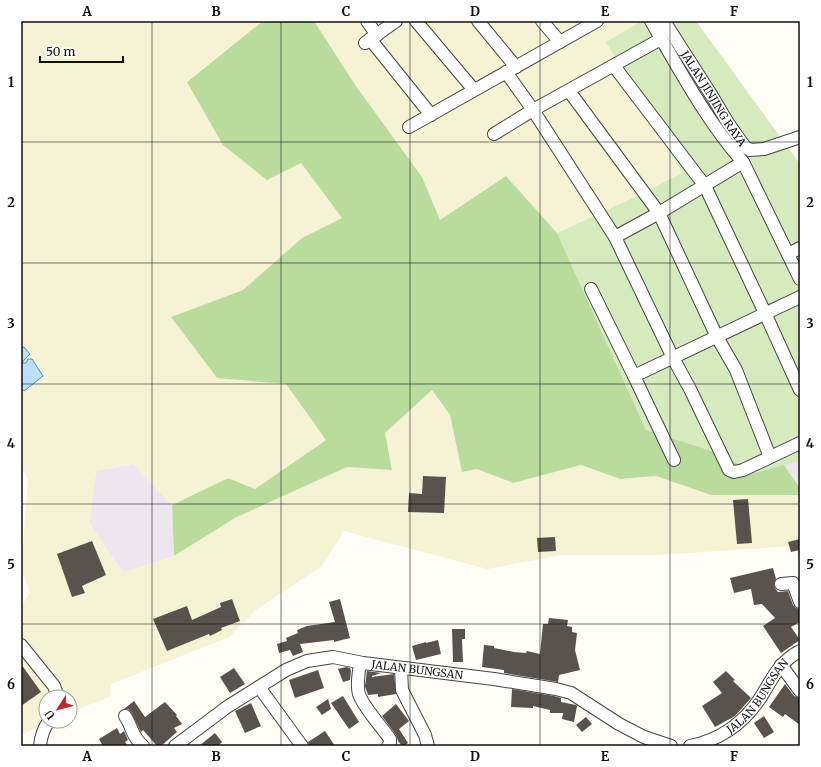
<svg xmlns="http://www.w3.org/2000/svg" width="821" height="767" viewBox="0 0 821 767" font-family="Merriweather,serif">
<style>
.industrial{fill:#eee6ef}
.farmland{fill:#f6f3d4;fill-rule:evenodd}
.green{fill:#d5ebbd}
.forest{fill:#b9dc9c}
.water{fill:#b9e0f7;stroke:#3f96cf}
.building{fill:#5a524d}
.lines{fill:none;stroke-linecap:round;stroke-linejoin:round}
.minor-casing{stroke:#444;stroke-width:14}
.minor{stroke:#fff;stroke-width:12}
.grid{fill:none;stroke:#111;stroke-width:1;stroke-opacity:0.55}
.labels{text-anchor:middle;stroke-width:4;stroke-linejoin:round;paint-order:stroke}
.street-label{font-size:11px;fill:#111;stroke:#fff}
.neatline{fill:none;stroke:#111;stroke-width:1.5}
.grid-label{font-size:13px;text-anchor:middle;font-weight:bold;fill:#111}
</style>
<rect width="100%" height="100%" fill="#fffdf5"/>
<g class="industrial">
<polygon points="800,461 800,488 784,465"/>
<polygon points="133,464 172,505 174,556 123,573 89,523 96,471"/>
</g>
<g class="farmland">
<path d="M21 21H263L187 81 301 163 342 218 302 238 243 290 171 317 217 378 286 384 326 440 255 489 227 478 172 505 133 464 96 471 89 523 123 573 174 556 235 518 347 467 392 470 385 433 432 390 450 415 462 472 477 469 513 483 581 465 620 479 656 476 711 495H800V559L798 560 796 546 658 555H562L487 569 344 531 322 566 257 609 229 637 111 684 110 697 80 708 64 730 48 722 21 735V607L30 592 21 569 28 480 21 467ZM46 697H70V721H46Z"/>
<polygon points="314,21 641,21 606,42 682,173 622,203 557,233 506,176 440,220 422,177 356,86"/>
</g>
<polygon class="green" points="641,21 696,21 800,164 800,461 755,473 718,453 646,430 557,233 622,203 682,173 606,42"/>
<polygon class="forest" points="263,21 314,21 356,86 422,177 440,220 506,176 557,233 646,430 718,453 755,473 784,465 800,488 800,495 711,495 656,476 620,479 581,465 513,483 477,469 462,472 450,415 432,390 385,433 392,470 347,467 235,518 174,556 172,505 228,478 255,489 326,440 286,384 217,378 171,317 243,290 302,238 342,218 301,163 267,180 223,145 187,82"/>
<polygon class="water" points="24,347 30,354 24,360 22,363 26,363 28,359 32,359 43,376 24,391 21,388 21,348"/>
<g class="building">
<polygon points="423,476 446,477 444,513 408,512 409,493 422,494"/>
<polygon points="748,499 752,543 737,544 733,500"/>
<polygon points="555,537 556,551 538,552 537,538"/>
<polygon points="800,539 800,550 791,552 788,542"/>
<polygon points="92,541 106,575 82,586 85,593 72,597 57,554"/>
<polygon points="773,568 776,579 774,584 775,588 778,592 788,591 793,605 796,608 800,609 800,622 791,627 800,640 781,653 763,626 775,618 762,604 754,605 751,589 734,593 730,578"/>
<polygon points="232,599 240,621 221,628 222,630 210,636 209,634 167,651 153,619 187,606 192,620 221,607 220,603"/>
<polygon points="340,599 350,638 334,642 334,640 300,644 303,652 293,656 290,650 279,653 277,644 287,641 286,638 298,633 297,630 307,626 335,622 329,602"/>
<polygon points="549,618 568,620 567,626 572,627 572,632 577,633 575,650 580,670 559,675 558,682 504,673 504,670 482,667 484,645 494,646 494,648 514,652 526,653 527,651 540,654 543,624 548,624"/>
<polygon points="452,629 465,629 465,639 462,639 463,662 453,662"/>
<polygon points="438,640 441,654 416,660 412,646 426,642 426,643"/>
<polygon points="21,664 41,692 21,706"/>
<polygon points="346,667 350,668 351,671 350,680 343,682 338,669"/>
<polygon points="234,668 245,684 230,693 220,677"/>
<polygon points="318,670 324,688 295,698 289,680"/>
<polygon points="367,671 381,673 372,676 372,677 394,674 396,694 378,697 378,694 368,695 365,686"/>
<polygon points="726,671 735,680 733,681 751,698 735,716 715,727 702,706 722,693 713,682"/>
<polygon points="785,684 794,696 800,698 800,725 785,714 783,717 769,707"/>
<polygon points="512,689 554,696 561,698 561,702 576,705 577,706 574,722 562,719 563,713 550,713 550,710 533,706 533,708 511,707"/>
<polygon points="343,696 359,722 349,729 331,703"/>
<polygon points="328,699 331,709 322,715 316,707"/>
<polygon points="134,701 145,717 165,702 177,715 176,716 182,724 174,728 177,732 161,746 157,746 143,730 141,732 131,712 128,709 124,709"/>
<polygon points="251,703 261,726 245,733 235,711"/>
<polygon points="396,704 409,721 399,729 408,743 404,746 402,746 398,741 396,735 382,716"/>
<polygon points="764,716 774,732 764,738 754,723"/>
<polygon points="586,717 592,724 582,732 576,725"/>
<polygon points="117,728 120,734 124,731 128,740 125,742 128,746 103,746 99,739"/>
<polygon points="325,731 335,746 309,746 308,742"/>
<polygon points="215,733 222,742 218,746 199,746"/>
</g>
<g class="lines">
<g class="minor-casing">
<g id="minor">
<polyline points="367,21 377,35"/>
<polyline points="416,21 474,90"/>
<polyline points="478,21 516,67"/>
<polyline points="542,21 560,42"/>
<path d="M651 21C679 69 706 120 743 162L800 279"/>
<path id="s1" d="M664 21 712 96 728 123 745 147 750 150 764 149 800 137"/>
<polyline points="370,39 431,115"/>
<polyline points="365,43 396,21"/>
<polyline points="614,66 705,186 765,313 800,390"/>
<polyline points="506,72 533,110 615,237 659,213 743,162"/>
<polyline points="569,91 659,213 717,337 736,370 770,457"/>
<polyline points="409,127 597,21"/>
<polyline points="494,134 533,110 661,39"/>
<polyline points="615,237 673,358 690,389 729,470 734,472 743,470 800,443"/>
<polyline points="788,254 800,248"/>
<polyline points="591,289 634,376"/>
<polyline points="674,460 634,376 800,297"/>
<polyline points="781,584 793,583 800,602"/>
<polyline points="21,645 54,686 58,697"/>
<path d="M360 663C359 673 356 684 359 694 363 707 382 727 390 739V744L388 746"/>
<polyline points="781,665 800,691"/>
<polyline points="401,668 402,690 425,735 428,746"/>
<polyline points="259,687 302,746"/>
<path d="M125 716C132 726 132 737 143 746"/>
<path d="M40 746C41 736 43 729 49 721"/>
<path id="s2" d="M175 746 227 707 286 670 307 661 333 657 363 663 494 679 556 689 571 693 619 724 644 737 671 746"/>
<path id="s3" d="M690 746C720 740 744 723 761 697 772 679 780 661 800 651"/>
</g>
</g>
<use href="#minor" class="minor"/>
</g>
<path class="grid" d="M152 21V746M281 21V746M410 21V746M540 21V746M670 21V746M21 142H800M21 263H800M21 384H800M21 504H800M21 624H800"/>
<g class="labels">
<g class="street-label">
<text dy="4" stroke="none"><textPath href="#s1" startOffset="92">JALAN JINJING RAYA</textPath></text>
<text dy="4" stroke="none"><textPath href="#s2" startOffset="269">JALAN BUNGSAN</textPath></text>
<text dy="4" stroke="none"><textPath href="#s3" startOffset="87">JALAN BUNGSAN</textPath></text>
</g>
</g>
<rect width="821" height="767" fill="none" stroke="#ffffff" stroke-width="44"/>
<g transform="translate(58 709) rotate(234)"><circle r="19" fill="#ffffff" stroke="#a0a0a0"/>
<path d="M0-3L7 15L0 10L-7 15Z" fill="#c4262e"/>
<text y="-6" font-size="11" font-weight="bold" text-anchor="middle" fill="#111111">U</text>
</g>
<path d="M40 56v6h83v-6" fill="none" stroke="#111111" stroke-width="2"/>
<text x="46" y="56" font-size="12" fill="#111111" stroke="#ffffff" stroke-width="3" paint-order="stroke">50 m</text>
<rect x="22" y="22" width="777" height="723" class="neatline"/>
<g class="grid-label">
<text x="87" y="16">A</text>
<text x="216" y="16">B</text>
<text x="346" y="16">C</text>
<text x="475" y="16">D</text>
<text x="605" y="16">E</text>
<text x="734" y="16">F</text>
<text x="11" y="87">1</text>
<text x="810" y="87">1</text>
<text x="11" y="207">2</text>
<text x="810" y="207">2</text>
<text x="11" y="328">3</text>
<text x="810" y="328">3</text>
<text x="11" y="448">4</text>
<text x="810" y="448">4</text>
<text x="11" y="569">5</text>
<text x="810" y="569">5</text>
<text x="11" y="689">6</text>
<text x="810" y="689">6</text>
<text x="87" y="761">A</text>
<text x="216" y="761">B</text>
<text x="346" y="761">C</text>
<text x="475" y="761">D</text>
<text x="605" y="761">E</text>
<text x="734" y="761">F</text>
</g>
</svg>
